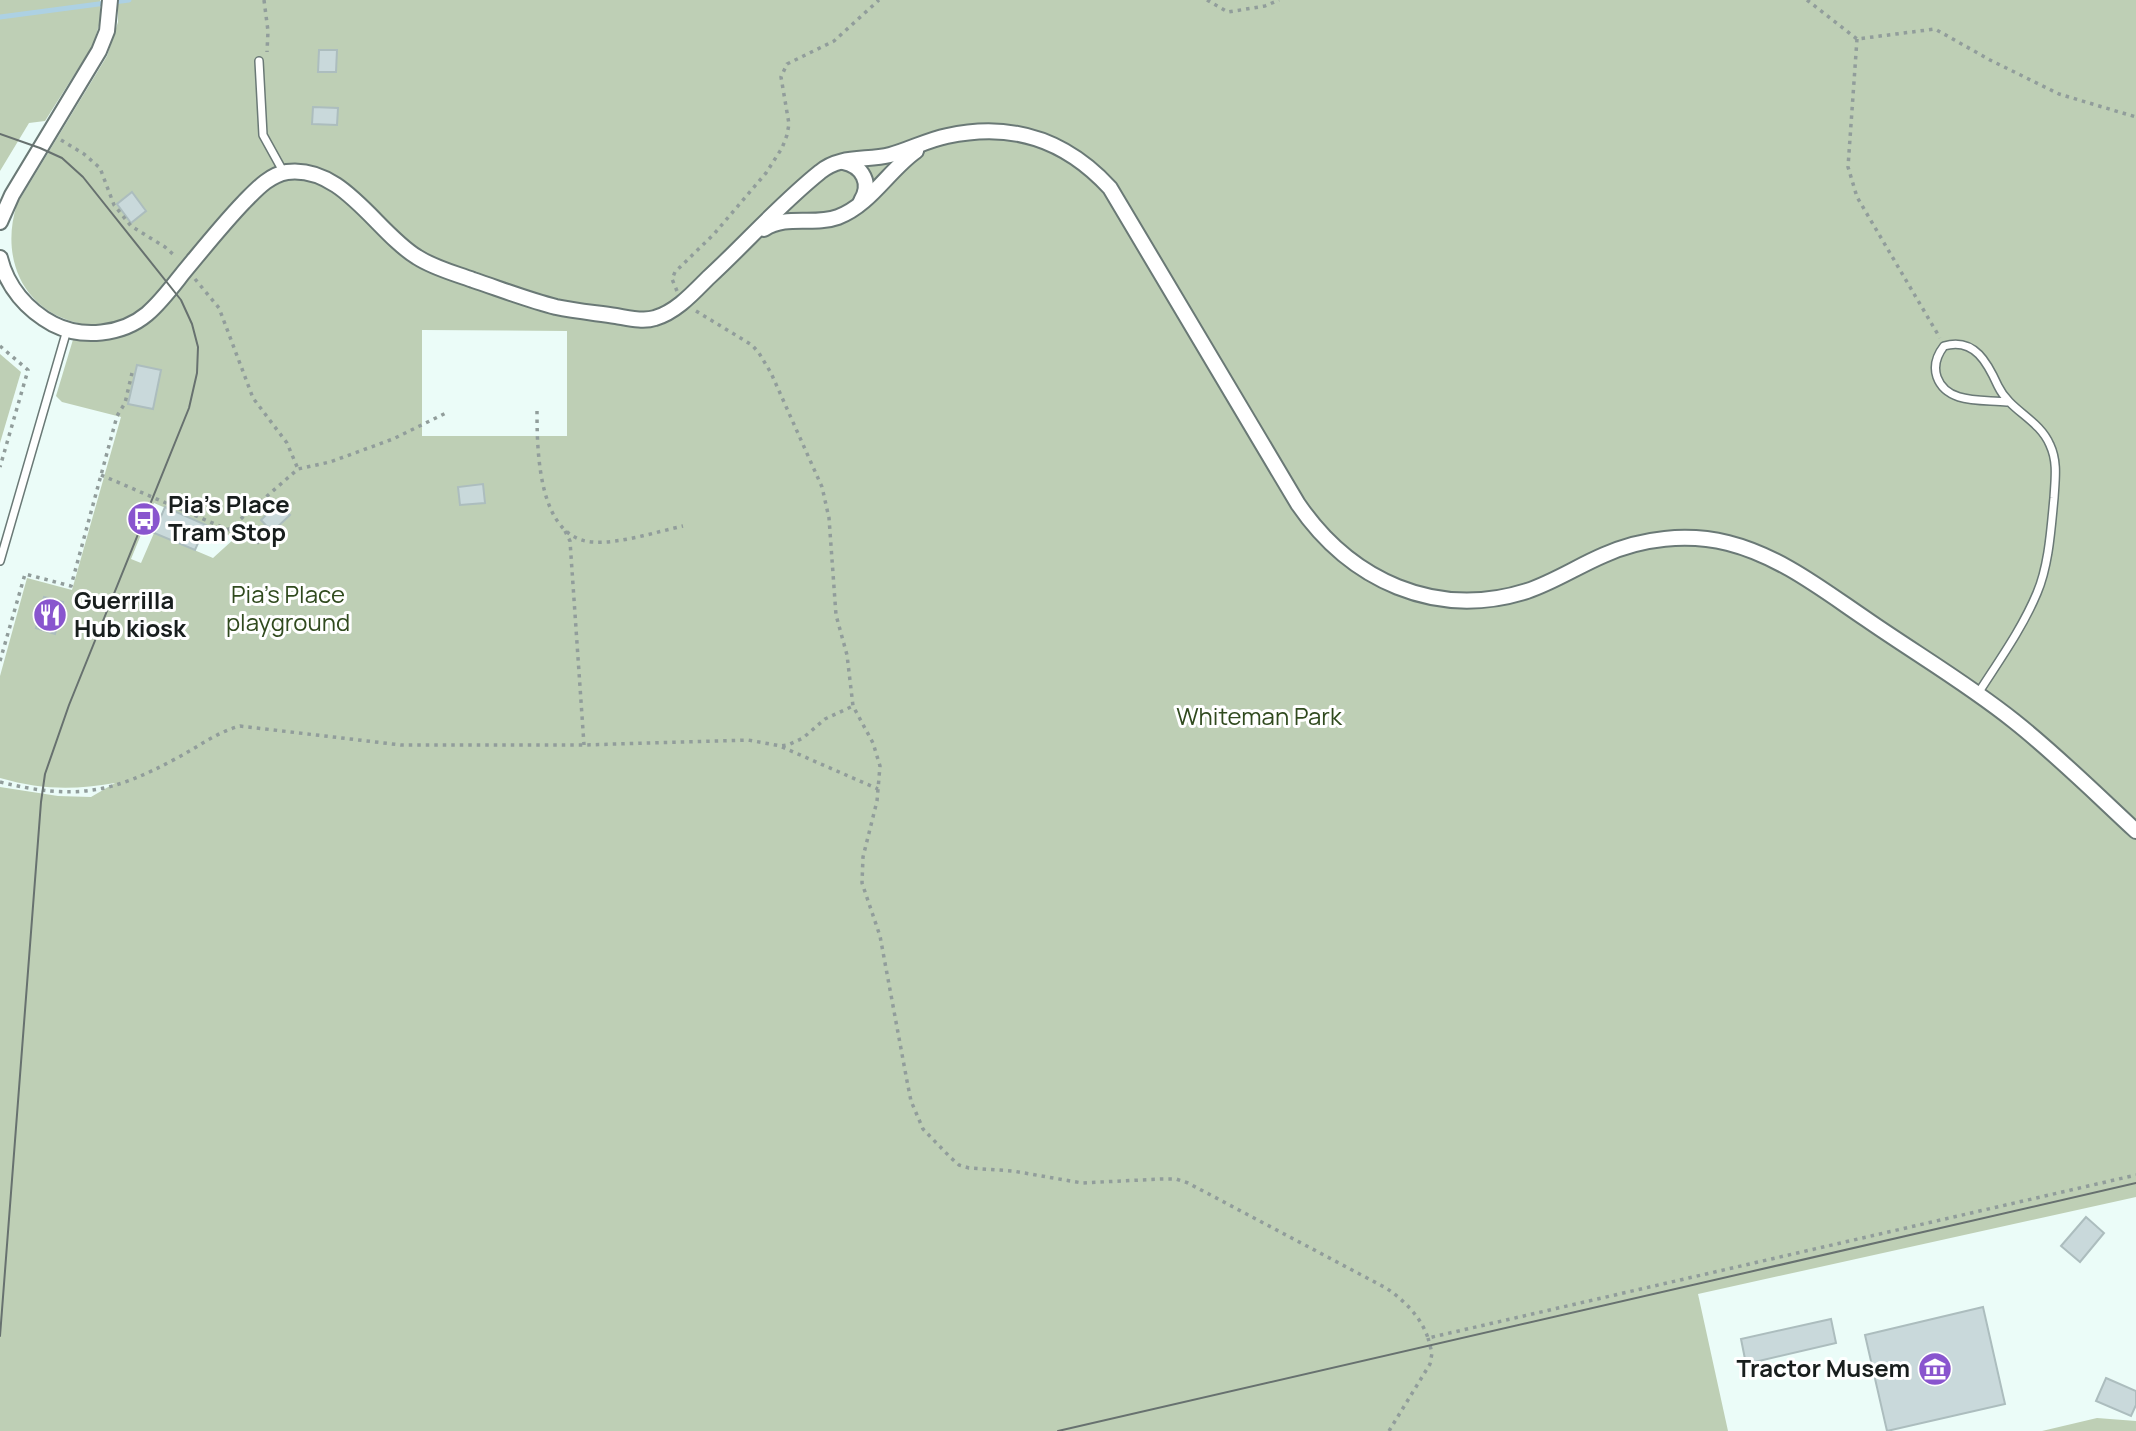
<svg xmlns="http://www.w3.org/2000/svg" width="2136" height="1431" viewBox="0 0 2136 1431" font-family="Manrope,sans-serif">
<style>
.green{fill:#becfb5;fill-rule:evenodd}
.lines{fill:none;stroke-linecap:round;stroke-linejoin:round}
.stream{stroke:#add1e3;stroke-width:5}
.building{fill:#c9d9db;stroke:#acbdbe;stroke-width:2}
.lane-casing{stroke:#6a7976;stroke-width:10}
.street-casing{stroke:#6a7976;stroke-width:18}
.path{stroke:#919d9b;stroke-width:3.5;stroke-dasharray:3.5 5;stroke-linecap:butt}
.lane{stroke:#fff;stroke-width:7}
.street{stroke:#fff;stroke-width:14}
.tram{stroke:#67716f;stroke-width:2}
.labels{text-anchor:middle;stroke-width:6;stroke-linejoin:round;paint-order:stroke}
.poi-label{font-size:24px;font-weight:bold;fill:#181e1d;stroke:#fff;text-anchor:start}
.park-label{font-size:24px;fill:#304a1e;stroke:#fff}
</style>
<rect width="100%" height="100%" fill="#ebfcf8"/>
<g class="green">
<polygon points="0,0 100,0 100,22 93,45 45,121 29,123 0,171"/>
<path d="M118 0H2136V1197L1698 1294 1728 1431H0V787L58 796 91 797 115 783C74 790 42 790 0 778V676L27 578 72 590 121 417 62 402 56 396 78 323C22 310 0 257 17 204L107 56 118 22ZM422 330 567 331V436H422ZM154 503 235 538 213 558 154 533 141 563 131 559Z"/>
<polygon points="0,354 21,372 0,443"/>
<polygon points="2097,1418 2136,1421 2136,1431 2042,1431"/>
</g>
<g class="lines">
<polyline class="stream" points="0,17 129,0"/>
</g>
<g class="building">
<polygon points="319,50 337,50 336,72 318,72"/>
<polygon points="313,107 338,108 337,125 312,124"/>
<polygon points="132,192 146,211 131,223 117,204"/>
<polygon points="137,365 161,370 153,409 128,404"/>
<polygon points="483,484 485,503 460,505 458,487"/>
<polygon points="278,503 290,515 272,532 261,520"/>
<polygon points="165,507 206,525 195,550 154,533"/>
<polygon points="44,597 63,602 55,634 36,628"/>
<polygon points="2086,1217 2104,1233 2080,1262 2061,1246"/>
<polygon points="1983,1307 2005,1404 1887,1431 1865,1335"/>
<polygon points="1831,1319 1836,1343 1746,1364 1741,1339"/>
<polygon points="2106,1378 2136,1391 2136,1405 2131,1416 2096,1401"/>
</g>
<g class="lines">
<g class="lane-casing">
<g id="lane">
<polyline points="259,61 263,135 284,173"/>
<polyline points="0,561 67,330"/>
<path d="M1977 695C1998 662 2022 629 2037 593 2049 565 2051 528 2054 498 2055 480 2058 462 2050 445 2039 419 2010 411 1998 386 1988 364 1975 337 1944 346 1937 355 1933 365 1937 377 1947 405 1984 399 2007 402"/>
</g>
</g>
<g class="street-casing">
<g id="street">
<path d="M843 162C863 166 872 184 861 201"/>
<polyline points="0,222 12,195 99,51 107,31 110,0"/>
<path d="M764 229C787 214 813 226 838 217 870 205 889 170 916 151"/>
<path d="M0 258C7 287 27 310 53 324 82 339 122 335 147 314 161 302 172 287 183 273 203 249 222 225 244 202 256 190 269 175 287 172 343 165 376 232 417 257 434 268 454 273 473 280 500 289 528 300 556 307 575 311 596 313 616 316 628 318 643 322 655 318 676 312 693 293 708 278 746 243 780 204 820 172 840 155 866 161 890 155 909 150 927 140 947 136 1012 122 1065 139 1110 188L1298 504C1350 580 1435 620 1527 591 1554 582 1578 566 1604 555 1642 538 1687 533 1728 543 1780 556 1823 590 1866 619 1915 653 1968 684 2014 721 2057 755 2096 794 2136 831"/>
</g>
</g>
<g class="path">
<polyline points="264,0 268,31 267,52"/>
<polyline points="1207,0 1228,12 1265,6 1279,0"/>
<polyline points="1807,0 1857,39 1935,29 1990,60 2059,94 2136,117"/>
<polyline points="1857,39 1848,167 1857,197 1940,338"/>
<polyline points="61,140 84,154 100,168 114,205 131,226 165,247 176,257"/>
<polyline points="195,279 219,308 253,398 287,443 298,469"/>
<polyline points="677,291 672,279 675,272 714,234 766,173 782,148 787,135 789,124 781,77 787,64 834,41 879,0"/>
<path d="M696 311 752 345 759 353 771 373 822 487 829 518 836 615 847 655 853 706 873 743 880 766 877 801 863 857 862 883 880 936 907 1081 911 1101 923 1129 950 1157 959 1165 969 1168 1013 1171 1082 1183 1160 1179H1176L1188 1183 1386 1288C1404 1300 1421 1317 1428 1338L2136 1175"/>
<polyline points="0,346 28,370 0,467"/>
<path d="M537 411C537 451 538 539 593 542 619 544 656 532 683 526"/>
<polyline points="101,475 259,543"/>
<polyline points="228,530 298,469 330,462 393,439 446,413"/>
<polyline points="565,531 570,541 584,745"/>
<polyline points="0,661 25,574 71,586 117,416 125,403 132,373"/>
<polyline points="782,747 878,789"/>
<path d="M0 782C74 800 111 794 177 758 198 747 217 732 240 726L401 745H584L748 740 781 746 788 745 803 738 825 719 853 706"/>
<polyline points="1389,1431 1430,1364 1432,1353 1428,1338"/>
</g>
<use href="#lane" class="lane"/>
<use href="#street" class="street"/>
<g class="tram">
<polyline points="0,134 40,148 62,158 83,177 181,300 192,324 198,347 197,373 189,408 69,705 45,774 41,802 0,1336"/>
<polyline points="1058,1431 2136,1183"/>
</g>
</g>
<defs>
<g id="bus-disc" transform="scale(1.75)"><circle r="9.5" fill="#8955ce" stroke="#fff"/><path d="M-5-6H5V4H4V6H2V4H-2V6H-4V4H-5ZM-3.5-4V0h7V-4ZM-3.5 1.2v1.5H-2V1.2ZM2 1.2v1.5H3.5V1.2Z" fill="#fff"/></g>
<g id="restaurant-disc" transform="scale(1.75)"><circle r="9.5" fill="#8955ce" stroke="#fff"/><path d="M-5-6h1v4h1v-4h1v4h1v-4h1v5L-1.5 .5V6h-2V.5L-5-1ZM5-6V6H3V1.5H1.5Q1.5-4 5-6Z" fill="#fff"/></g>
<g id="museum-disc" transform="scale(1.75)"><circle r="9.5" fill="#8955ce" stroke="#fff"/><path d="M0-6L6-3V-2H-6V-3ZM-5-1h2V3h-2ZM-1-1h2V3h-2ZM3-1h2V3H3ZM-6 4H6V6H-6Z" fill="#fff"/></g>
</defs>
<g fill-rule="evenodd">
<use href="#bus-disc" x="144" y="519"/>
<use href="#restaurant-disc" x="50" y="615"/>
<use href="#museum-disc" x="1935" y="1369"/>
</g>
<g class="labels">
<g class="poi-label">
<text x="168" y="513">Pia's Place<tspan x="168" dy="28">Tram Stop</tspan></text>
<text x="74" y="609">Guerrilla<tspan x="74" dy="28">Hub kiosk</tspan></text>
<text x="1910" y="1377" text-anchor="end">Tractor Musem</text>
</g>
<g class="park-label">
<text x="288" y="603">Pia's Place<tspan x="288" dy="28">playground</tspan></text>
<text x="1259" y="725">Whiteman Park</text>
</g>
</g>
</svg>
